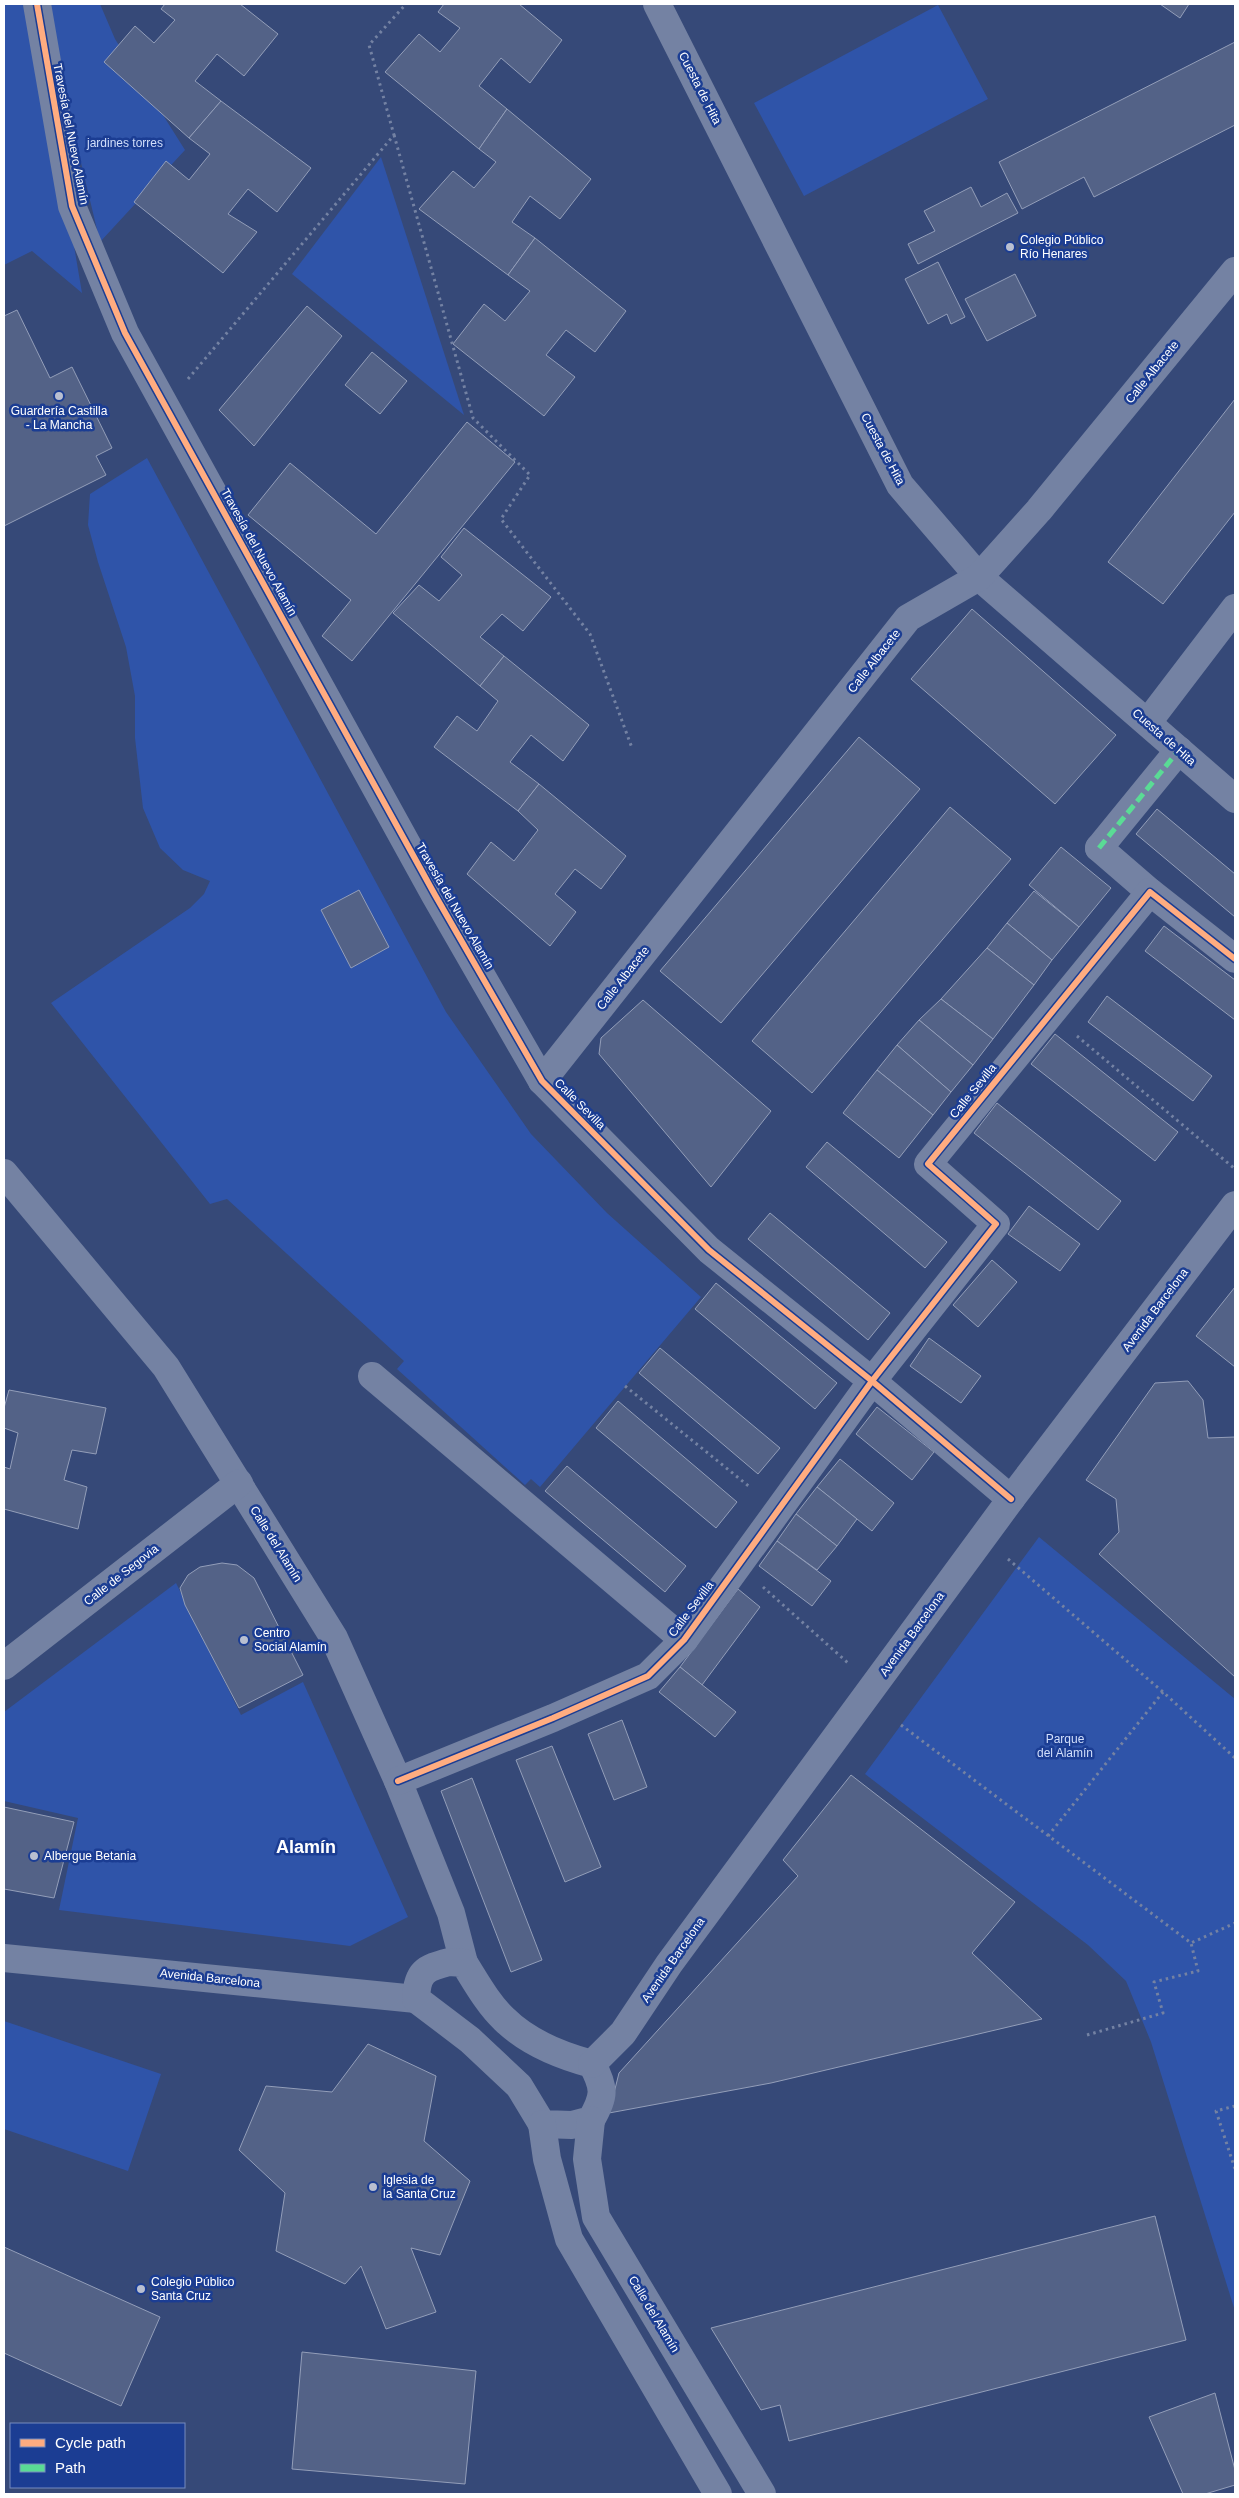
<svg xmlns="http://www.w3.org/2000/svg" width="1239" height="2498" viewBox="0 0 1239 2498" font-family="Helvetica,sans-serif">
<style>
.green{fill:#2f54a9}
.building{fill:#536287;stroke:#939eb9}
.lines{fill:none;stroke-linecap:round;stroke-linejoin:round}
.path{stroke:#7482a3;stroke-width:3;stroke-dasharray:2.5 4;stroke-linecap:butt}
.pedestrian{stroke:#7482a3;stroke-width:28}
.minor{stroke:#7482a3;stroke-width:28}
.quiet{stroke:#5adb95;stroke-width:5;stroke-dasharray:10 5;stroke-linecap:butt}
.cycleway-casing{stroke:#1b3d93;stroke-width:9}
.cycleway{stroke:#ffac80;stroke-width:6}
.poi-dot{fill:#b9bfd0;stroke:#1b3d93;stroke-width:2}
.labels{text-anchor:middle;stroke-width:5;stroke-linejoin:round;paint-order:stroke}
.street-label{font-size:12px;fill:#fff;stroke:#1b3d93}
.park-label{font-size:12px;fill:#d2dffb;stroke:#1b3d93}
.poi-label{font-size:12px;fill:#fff;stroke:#1b3d93;text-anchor:start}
.district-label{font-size:18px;font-weight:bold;fill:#fff;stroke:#1b3d93}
</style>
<rect width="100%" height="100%" fill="#364978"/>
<g class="green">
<polygon points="4,4 33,4 82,293 32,251 4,265"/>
<polygon points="43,4 100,4 115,39 185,150 100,242"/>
<polygon points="938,5 988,99 804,196 754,103"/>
<polygon points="381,157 464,415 292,274"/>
<polygon points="147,458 446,1012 531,1134 607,1213 701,1297 540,1487 531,1479 525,1485 397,1369 404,1361 227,1199 210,1204 51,1003 190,908 204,894 210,881 183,870 160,848 143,808 135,738 135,696 126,647 98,562 88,525 90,494"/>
<polygon points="1039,1537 1235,1699 1235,2311 1151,2042 1126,1981 1088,1945 865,1774"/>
<polygon points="176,1583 241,1715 303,1682 408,1917 350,1946 59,1910 78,1818 4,1801 4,1712"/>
<polygon points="4,2021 161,2074 128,2171 4,2129"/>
</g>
<g class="building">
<polygon points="165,4 240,4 278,34 244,76 217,54 195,81 221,101 189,138 104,62 135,26 154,43 175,20 161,9"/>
<polygon points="444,4 519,4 562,40 530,83 501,58 479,86 507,109 479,149 385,72 419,34 440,52 460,28 438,12"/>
<polygon points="1160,4 1189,4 1180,18"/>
<polygon points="1235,42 1235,125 1094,197 1084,177 1022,209 999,162"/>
<polygon points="221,101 311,168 277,212 248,189 228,214 257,232 223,273 134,202 166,161 189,180 210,154 189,138"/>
<polygon points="507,109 591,179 560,219 530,196 512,222 535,238 508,275 419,209 453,171 474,188 496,162 479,149"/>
<polygon points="971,187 981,207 1007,193 1018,213 918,264 908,244 935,231 924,211"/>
<polygon points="535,238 626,311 595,352 566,330 546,355 575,377 544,416 453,344 484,304 505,321 530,291 508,275"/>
<polygon points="938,262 965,317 951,324 947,314 928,324 905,279"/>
<polygon points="1015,274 1036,316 987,341 965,299"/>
<polygon points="307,306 342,336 254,446 219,410"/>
<polygon points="17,310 50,378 72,367 112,448 96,456 106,475 4,526 4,316"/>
<polygon points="372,352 407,381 380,414 345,385"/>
<polygon points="1235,399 1235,512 1163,604 1108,562"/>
<polygon points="467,422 515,462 352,661 322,636 351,600 248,515 290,463 376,534"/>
<polygon points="464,528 551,597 523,631 502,614 480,637 504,656 480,686 393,613 419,585 439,601 462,575 441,557"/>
<polygon points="972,609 1116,735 1055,804 911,679"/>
<polygon points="504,656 589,725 563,761 531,735 510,762 539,784 518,811 434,747 457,716 477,731 498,701 480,686"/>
<polygon points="859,737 920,789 721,1023 660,971"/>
<polygon points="539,784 626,856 601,889 575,869 555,894 576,912 550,946 467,874 491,842 514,861 538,830 518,811"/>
<polygon points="950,807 1011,859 812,1093 752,1041"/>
<polygon points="1157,809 1235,874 1235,917 1136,834"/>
<polygon points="1061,847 1111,888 1079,927 1029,885"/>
<polygon points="359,890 389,947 351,968 321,910"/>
<polygon points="1034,891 1079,927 1052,960 1007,923"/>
<polygon points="1007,923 1052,960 1034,985 987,948"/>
<polygon points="1164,926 1235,980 1235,1020 1145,951"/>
<polygon points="987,948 1034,985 993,1039 941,999"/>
<polygon points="1107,996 1212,1076 1193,1101 1088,1022"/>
<polygon points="941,999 993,1039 973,1065 919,1020"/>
<polygon points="643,1000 771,1111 711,1187 599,1054 601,1038"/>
<polygon points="919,1020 973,1065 951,1092 897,1045"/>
<polygon points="1055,1034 1178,1132 1155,1161 1031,1064"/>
<polygon points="897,1045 951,1092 933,1115 877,1070"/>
<polygon points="877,1070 933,1115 899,1158 843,1113"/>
<polygon points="997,1103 1121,1201 1098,1230 974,1133"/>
<polygon points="827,1142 947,1242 925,1268 806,1167"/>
<polygon points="1029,1206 1080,1244 1060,1271 1008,1234"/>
<polygon points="770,1213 890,1313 868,1340 748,1239"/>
<polygon points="992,1260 1017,1282 978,1327 953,1305"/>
<polygon points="716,1283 837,1383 815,1409 695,1309"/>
<polygon points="1235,1287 1235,1367 1196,1336"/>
<polygon points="929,1338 981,1376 961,1403 910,1366"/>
<polygon points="660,1348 780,1448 758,1474 639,1373"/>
<polygon points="1188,1381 1203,1400 1208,1438 1235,1437 1235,1677 1099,1554 1119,1532 1116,1499 1086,1480 1155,1383"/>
<polygon points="9,1390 106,1408 96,1454 72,1450 64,1480 87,1487 78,1529 4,1509 4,1467 10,1469 18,1433 4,1428 4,1408"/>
<polygon points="618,1401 737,1502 716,1528 596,1428"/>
<polygon points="877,1407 934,1452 912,1480 856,1434"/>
<polygon points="840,1459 894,1503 872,1531 817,1487"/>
<polygon points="567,1466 686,1566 665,1592 545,1491"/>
<polygon points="817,1487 857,1519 837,1546 796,1514"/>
<polygon points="796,1514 837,1546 817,1570 777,1541"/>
<polygon points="777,1541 831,1581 812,1606 759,1566"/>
<polygon points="222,1563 237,1565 254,1578 303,1675 239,1708 185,1605 180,1588 188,1575 200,1567"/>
<polygon points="738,1589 760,1607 702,1685 680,1667"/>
<polygon points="680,1667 736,1712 715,1737 659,1692"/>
<polygon points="622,1720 647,1787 614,1800 588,1734"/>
<polygon points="552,1746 601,1867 565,1882 516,1760"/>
<polygon points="851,1775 1015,1902 972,1953 1042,2019 771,2083 609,2113 619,2073 798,1876 783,1860"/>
<polygon points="472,1778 542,1960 511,1972 441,1791"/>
<polygon points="4,1807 74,1822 54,1898 4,1889"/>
<polygon points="368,2044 436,2076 424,2141 470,2181 440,2255 411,2248 436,2312 386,2329 361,2266 345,2284 276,2251 285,2193 239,2150 266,2086 332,2092"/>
<polygon points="1155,2216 1186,2340 789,2441 780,2405 761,2410 711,2328"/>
<polygon points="4,2247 160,2317 121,2406 4,2353"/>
<polygon points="302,2352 476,2371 465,2484 292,2469"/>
<polygon points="1215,2393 1235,2470 1235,2485 1205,2494 1183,2494 1149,2417"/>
</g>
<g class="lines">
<g class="path">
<polyline points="394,135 473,418 530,475 501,519 590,634 632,748"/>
<polyline points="188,379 394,135 369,45 406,4"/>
<polyline points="1077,1036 1235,1169"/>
<polyline points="625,1386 751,1488"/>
<polyline points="1008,1559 1163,1692 1235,1758"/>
<polyline points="763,1587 848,1663"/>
<polyline points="901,1725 1191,1943 1235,1923"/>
<polyline points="1048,1836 1163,1692"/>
<polyline points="1087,2035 1163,2013 1154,1982 1198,1971 1191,1943"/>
<polyline points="1235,2106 1216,2111 1235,2169"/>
</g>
<polyline class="pedestrian" points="1099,848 1179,750"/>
<g class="minor">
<polyline points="37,4 72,206 125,333 435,895 542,1081 709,1250 872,1381 1011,1499"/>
<polyline points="657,4 900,485 979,577 1235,799"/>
<polyline points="1148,722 1235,608"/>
<polyline points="1099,848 1150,892"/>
<polyline points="542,1081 908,618 979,577 1039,510 1235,271"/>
<polyline points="4,1173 166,1367 334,1638 398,1781 451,1913 464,1963"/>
<polyline points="372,1376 684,1640"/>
<polyline points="4,1666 239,1483"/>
<polyline points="398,1781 553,1718 648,1676 684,1640 872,1381 996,1224 928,1164 1150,892 1235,959"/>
<polyline points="4,1958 416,1999"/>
<path d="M449 1962 464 1963C476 1982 488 2004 504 2019 527 2042 562 2056 592 2064 605 2088 605 2096 591 2120L572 2125 542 2124 519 2086 470 2040 416 1999C417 1972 425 1968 449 1962Z"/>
<polyline points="592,2064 623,2033 669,1964 1011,1499 1235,1205"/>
<polyline points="591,2120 587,2159 596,2217 762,2494"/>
<polyline points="542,2124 547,2159 569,2239 718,2494"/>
</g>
<polyline class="quiet" points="1099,848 1179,750"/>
<g class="cycleway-casing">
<g id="cycleway">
<polyline points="37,4 72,206 125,333 435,895 542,1081 709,1250 872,1381 1011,1499"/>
<polyline points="398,1781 553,1718 648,1676 684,1640 872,1381 996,1224 928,1164 1150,892 1235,959"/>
</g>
</g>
<use href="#cycleway" class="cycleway"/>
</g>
<g class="poi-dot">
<circle cx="1010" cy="247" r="5"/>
<circle cx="59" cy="396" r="5"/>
<circle cx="244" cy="1640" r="5"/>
<circle cx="34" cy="1856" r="5"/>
<circle cx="373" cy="2187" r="5"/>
<circle cx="141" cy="2289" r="5"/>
</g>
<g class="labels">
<g class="street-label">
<text transform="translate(700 88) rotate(63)" y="4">Cuesta de Hita</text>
<text transform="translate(71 134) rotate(79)" y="4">Travesía del Nuevo Alamín</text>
<text transform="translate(1152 372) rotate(-51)" y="4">Calle Albacete</text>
<text transform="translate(883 449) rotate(62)" y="4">Cuesta de Hita</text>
<text transform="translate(259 552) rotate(61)" y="4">Travesía del Nuevo Alamín</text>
<text transform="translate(874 661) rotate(-52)" y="4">Calle Albacete</text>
<text transform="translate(1164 737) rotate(41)" y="4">Cuesta de Hita</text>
<text transform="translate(455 906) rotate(60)" y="4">Travesía del Nuevo Alamín</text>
<text transform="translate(623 978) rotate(-52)" y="4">Calle Albacete</text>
<text transform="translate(973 1091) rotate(-51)" y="4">Calle Sevilla</text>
<text transform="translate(580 1104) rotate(45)" y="4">Calle Sevilla</text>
<text transform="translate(1155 1310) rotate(-53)" y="4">Avenida Barcelona</text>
<text transform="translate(276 1544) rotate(58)" y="4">Calle del Alamín</text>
<text transform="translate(121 1575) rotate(-38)" y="4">Calle de Segovia</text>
<text transform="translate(691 1609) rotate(-53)" y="4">Calle Sevilla</text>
<text transform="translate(912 1634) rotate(-54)" y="4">Avenida Barcelona</text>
<text transform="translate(673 1960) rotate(-55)" y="4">Avenida Barcelona</text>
<text transform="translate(210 1978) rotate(6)" y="4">Avenida Barcelona</text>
<text transform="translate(654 2314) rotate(59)" y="4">Calle del Alamín</text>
</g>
<g class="park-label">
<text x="125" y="147">jardines torres</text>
<text x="1065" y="1743">Parque<tspan x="1065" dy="14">del Alamín</tspan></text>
</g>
<g class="poi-label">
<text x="1020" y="244">Colegio Público<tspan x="1020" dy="14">Río Henares</tspan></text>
<text x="59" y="415" text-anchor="middle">Guardería Castilla<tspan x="59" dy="14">- La Mancha</tspan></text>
<text x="254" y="1637">Centro<tspan x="254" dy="14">Social Alamín</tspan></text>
<text x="44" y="1860">Albergue Betania</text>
<text x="383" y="2184">Iglesia de<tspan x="383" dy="14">la Santa Cruz</tspan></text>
<text x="151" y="2286">Colegio Público<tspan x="151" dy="14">Santa Cruz</tspan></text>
</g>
<g class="district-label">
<text x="306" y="1853">Alamín</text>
</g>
</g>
<rect width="1239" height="2498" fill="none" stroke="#ffffff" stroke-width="10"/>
<rect x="10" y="2423" width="175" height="65" fill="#1b3d93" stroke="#768bbe"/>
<rect x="20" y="2439" width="25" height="8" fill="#ffac80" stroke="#768bbe"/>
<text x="55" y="2448" font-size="15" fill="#ffffff">Cycle path</text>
<rect x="20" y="2464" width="25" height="8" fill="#5adb95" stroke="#768bbe"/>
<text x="55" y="2473" font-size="15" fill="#ffffff">Path</text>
</svg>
